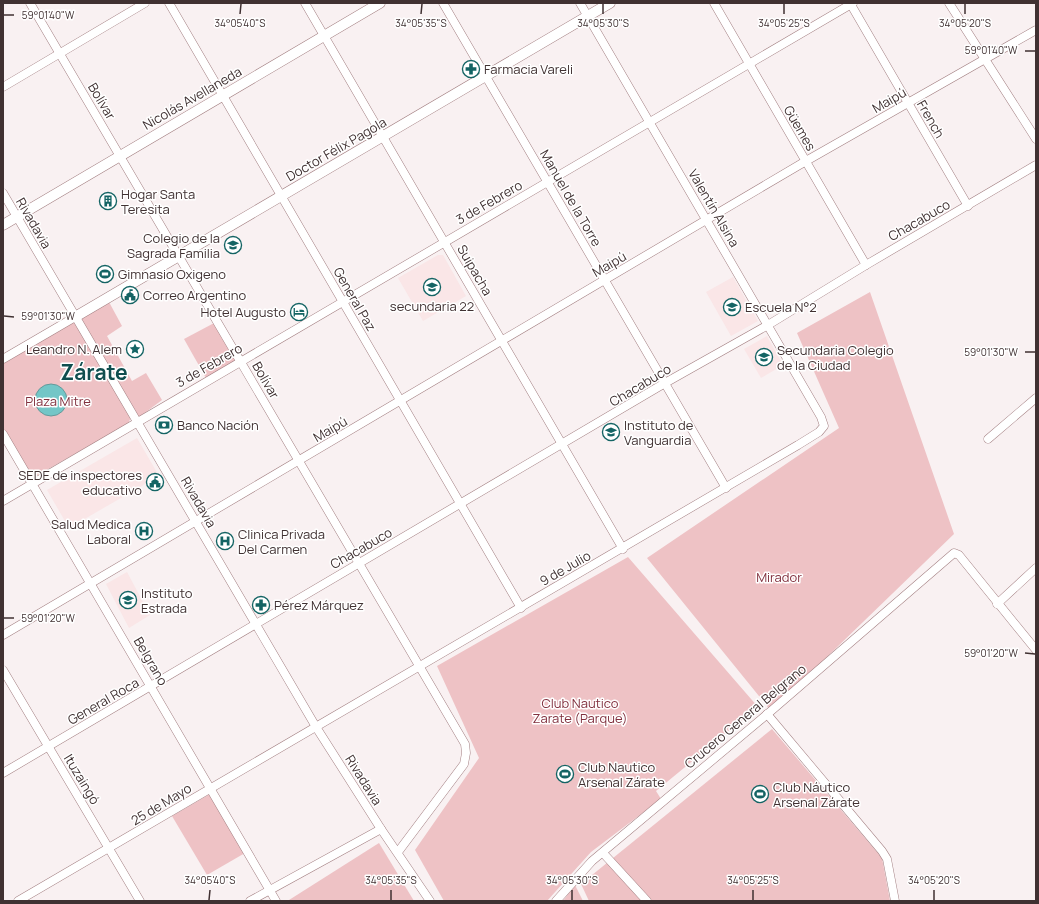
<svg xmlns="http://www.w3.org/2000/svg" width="1039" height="904" viewBox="0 0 1039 904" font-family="Manrope,sans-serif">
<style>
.built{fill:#fae6e7}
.green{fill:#eec2c5}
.water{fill:#73c6c7;stroke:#64999a}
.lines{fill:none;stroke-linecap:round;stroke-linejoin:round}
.minor-casing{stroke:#a48083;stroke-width:9}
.tertiary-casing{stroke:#a48083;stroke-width:11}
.minor{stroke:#fff;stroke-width:8}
.tertiary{stroke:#fff;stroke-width:10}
.ticks{fill:none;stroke:#403132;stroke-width:1.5}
.labels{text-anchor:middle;stroke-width:3;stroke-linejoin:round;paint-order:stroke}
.poi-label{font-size:13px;fill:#403132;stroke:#fff;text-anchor:start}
.street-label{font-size:13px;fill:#403132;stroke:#fff}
.park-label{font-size:13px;fill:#82313f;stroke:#fff}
.town-label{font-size:21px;font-weight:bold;fill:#104e4f;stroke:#fff}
.ticks-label{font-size:10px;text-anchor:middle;fill:#403132;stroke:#fff;stroke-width:3;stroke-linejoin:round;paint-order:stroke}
</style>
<rect width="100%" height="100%" fill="#f9f1f2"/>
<g class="built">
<polygon points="438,255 443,255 466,296 423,321 398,278"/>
<polygon points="733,277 758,321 731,336 706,292"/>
<polygon points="767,336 783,365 761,378 744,349"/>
<polygon points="137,438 159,476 69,528 47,490"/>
<polygon points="127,572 150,615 129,628 106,584"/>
</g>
<g class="green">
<polygon points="870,292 954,534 771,711 647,558 839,428 797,333"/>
<polygon points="109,302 122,326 107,336 132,381 146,373 162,400 138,418 80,320"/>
<polygon points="74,322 131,417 128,424 34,477 31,475 3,428 3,362"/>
<polygon points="216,322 238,360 206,378 184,339"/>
<polygon points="628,557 758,707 656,791 661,799 591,852 547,901 444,901 415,850 479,758 437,666"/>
<polygon points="772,729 882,858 890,901 589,901 581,884"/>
<polygon points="210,794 245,853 207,875 172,816"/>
<polygon points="379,843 414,901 290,901 289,900"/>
<polygon points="575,885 583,901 563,901"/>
</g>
<circle class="water" cx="51" cy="400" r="16"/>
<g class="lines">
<g class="minor-casing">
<g id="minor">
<polyline points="30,3 465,744 466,753 464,764 398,852"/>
<polyline points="169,3 521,608"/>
<polyline points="305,3 623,549"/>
<polyline points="443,3 726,488"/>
<polyline points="714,3 866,265"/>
<polyline points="850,3 968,206"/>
<polyline points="949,3 1036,139"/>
<polyline points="3,87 145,3"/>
<polyline points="3,193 316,727 381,829 430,901"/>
<polyline points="3,359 75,317"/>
<polyline points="3,434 276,901"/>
<polyline points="988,439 1036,398"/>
<polyline points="3,501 853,3"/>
<polyline points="997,604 1036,568"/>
<polyline points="3,635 806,161 1036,30"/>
<polyline points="3,670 140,901"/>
<polyline points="767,714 882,851 887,859 895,901"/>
<polyline points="3,773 665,383 768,325 866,265 1036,165"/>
<polyline points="603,853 647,901"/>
<polyline points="18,901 798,445 819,432 824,426 821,417 580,3"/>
<polyline points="250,901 381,829"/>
<polyline points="556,901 592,861 771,711 954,553 959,555 1036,650"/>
</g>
</g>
<g class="tertiary-casing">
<g id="tertiary">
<polyline points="3,225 380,3"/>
<polyline points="75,317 610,3"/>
</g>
</g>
<use href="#minor" class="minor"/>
<use href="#tertiary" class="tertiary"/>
</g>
<path class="ticks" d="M240 14 241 4M421 14 422 4M603 14V4M784 14V4M965 14V4M4 15H14M1025 51H1035M4 316 14 317M1025 352H1035M4 618H14M1025 653 1035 654M209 900 210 890M391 900V890M572 900V890M753 900V890M934 900V890"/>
<defs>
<g id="pharmacy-ring" transform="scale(0.9)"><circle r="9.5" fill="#fff" stroke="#146464" stroke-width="1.5"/><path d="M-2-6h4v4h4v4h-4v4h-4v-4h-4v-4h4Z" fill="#146464"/></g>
<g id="building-ring" transform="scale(0.9)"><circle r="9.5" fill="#fff" stroke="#146464" stroke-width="1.5"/><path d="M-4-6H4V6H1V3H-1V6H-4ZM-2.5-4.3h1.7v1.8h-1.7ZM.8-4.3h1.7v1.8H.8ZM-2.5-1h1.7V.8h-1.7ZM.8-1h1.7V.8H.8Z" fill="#146464"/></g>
<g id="school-ring" transform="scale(0.9)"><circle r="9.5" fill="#fff" stroke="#146464" stroke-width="1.5"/><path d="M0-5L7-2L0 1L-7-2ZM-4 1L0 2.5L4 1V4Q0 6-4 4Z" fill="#146464"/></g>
<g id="stadium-ring" transform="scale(0.9)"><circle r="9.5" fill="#fff" stroke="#146464" stroke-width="1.5"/><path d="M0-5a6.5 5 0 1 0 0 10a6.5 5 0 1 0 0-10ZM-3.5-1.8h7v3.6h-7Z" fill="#146464"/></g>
<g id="civic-ring" transform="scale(0.9)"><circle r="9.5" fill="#fff" stroke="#146464" stroke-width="1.5"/><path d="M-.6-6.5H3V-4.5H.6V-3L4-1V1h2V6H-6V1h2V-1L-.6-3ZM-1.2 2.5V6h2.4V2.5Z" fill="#146464"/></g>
<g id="hotel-ring" transform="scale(0.9)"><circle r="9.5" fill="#fff" stroke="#146464" stroke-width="1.5"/><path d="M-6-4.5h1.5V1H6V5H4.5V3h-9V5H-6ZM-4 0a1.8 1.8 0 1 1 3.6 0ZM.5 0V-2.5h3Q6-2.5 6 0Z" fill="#146464"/></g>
<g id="sight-ring" transform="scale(0.9)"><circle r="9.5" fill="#fff" stroke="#146464" stroke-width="1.5"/><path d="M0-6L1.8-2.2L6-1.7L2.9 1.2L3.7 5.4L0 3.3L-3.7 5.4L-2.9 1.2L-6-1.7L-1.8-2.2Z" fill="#146464"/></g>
<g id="bank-ring" transform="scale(0.9)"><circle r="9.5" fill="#fff" stroke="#146464" stroke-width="1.5"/><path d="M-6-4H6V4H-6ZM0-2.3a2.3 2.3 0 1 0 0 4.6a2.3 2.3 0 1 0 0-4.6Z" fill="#146464"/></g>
<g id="university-ring" transform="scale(0.9)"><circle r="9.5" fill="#fff" stroke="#146464" stroke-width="1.5"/><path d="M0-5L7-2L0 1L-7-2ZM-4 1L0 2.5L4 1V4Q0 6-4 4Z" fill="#146464"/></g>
<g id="hospital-ring" transform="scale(0.9)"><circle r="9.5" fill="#fff" stroke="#146464" stroke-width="1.5"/><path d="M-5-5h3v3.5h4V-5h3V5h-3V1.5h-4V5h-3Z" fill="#146464"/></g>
</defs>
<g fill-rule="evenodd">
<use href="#pharmacy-ring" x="471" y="69"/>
<use href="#building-ring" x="108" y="201"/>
<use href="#school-ring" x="233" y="245"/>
<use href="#stadium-ring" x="105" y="274"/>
<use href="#school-ring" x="432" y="287"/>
<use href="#civic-ring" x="130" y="295"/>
<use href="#school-ring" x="732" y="307"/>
<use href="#hotel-ring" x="299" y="312"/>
<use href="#sight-ring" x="135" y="349"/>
<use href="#school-ring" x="764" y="357"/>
<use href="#bank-ring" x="164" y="425"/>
<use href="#university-ring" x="611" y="432"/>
<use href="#civic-ring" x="155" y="482"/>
<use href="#hospital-ring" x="144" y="531"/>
<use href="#hospital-ring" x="225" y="541"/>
<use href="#school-ring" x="128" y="600"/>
<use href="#pharmacy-ring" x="261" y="605"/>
<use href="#stadium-ring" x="565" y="774"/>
<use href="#stadium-ring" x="760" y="794"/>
</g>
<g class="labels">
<g class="poi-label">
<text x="484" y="74">Farmacia Vareli</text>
<text x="121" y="199">Hogar Santa<tspan x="121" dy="15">Teresita</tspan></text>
<text x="220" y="243" text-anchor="end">Colegio de la<tspan x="220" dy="15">Sagrada Familia</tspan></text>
<text x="118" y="279">Gimnasio Oxigeno</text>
<text x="143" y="300">Correo Argentino</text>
<text x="432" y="311" text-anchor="middle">secundaria 22</text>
<text x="745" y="312">Escuela N°2</text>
<text x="286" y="317" text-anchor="end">Hotel Augusto</text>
<text x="122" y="354" text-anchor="end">Leandro N. Alem</text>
<text x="777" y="355">Secundaria Colegio<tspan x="777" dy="15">de la Ciudad</tspan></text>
<text x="177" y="430">Banco Nación</text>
<text x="624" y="430">Instituto de<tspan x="624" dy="15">Vanguardia</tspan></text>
<text x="142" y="480" text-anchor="end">SEDE de inspectores<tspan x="142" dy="15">educativo</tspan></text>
<text x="131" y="529" text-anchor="end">Salud Medica<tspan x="131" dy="15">Laboral</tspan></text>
<text x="238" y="539">Clinica Privada<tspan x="238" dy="15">Del Carmen</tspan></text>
<text x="141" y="598">Instituto<tspan x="141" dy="15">Estrada</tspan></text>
<text x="274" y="610">Pérez Márquez</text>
<text x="578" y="772">Club Nautico<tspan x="578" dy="15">Arsenal Zárate</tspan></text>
<text x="773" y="792">Club Náutico<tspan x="773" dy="15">Arsenal Zárate</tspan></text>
</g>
<g class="street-label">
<text transform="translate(192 98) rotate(-30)" y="5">Nicolás Avellaneda</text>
<text transform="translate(889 100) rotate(-30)" y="5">Maipú</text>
<text transform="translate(102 101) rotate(59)" y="5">Bolívar</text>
<text transform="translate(931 119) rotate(60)" y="5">French</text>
<text transform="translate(800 128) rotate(60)" y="5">Güemes</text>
<text transform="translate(336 149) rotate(-30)" y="5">Doctor Félix Pagola</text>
<text transform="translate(571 198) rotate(60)" y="5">Manuel de la Torre</text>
<text transform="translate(489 202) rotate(-30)" y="5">3 de Febrero</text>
<text transform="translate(714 208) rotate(60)" y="5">Valentín Alsina</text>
<text transform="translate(919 220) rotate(-30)" y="5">Chacabuco</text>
<text transform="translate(34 223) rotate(60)" y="5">Rivadavia</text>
<text transform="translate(609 264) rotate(-30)" y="5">Maipú</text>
<text transform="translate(475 270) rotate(60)" y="5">Suipacha</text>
<text transform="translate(355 299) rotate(60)" y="5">General Paz</text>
<text transform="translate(209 365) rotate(-30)" y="5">3 de Febrero</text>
<text transform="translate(266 380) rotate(60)" y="5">Bolívar</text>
<text transform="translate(640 385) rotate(-31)" y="5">Chacabuco</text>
<text transform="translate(330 429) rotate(-30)" y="5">Maipú</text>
<text transform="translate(199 502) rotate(60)" y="5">Rivadavia</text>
<text transform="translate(361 548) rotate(-30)" y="5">Chacabuco</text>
<text transform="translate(565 568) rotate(-30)" y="5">9 de Julio</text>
<text transform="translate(151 661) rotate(60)" y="5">Belgrano</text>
<text transform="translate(103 701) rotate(-30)" y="5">General Roca</text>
<text transform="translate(745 716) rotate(-40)" y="5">Crucero General Belgrano</text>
<text transform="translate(82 779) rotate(59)" y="5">Ituzaingó</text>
<text transform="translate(364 780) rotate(58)" y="5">Rivadavia</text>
<text transform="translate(161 804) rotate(-31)" y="5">25 de Mayo</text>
</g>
<g class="park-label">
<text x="58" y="406">Plaza Mitre</text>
<text x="779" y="582">Mirador</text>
<text x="580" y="708">Club Nautico<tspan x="580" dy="15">Zarate (Parque)</tspan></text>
</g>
<g class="town-label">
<text x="94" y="380">Zárate</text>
</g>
</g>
<g class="ticks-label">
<text x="48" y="19">59°01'40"W</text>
<text x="240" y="27">34°05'40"S</text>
<text x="421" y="27">34°05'35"S</text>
<text x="603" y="27">34°05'30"S</text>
<text x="784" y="27">34°05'25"S</text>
<text x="965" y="27">34°05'20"S</text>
<text x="991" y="54">59°01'40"W</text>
<text x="48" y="320">59°01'30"W</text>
<text x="991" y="356">59°01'30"W</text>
<text x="48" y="622">59°01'20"W</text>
<text x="991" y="657">59°01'20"W</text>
<text x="210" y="884">34°05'40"S</text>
<text x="391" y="884">34°05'35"S</text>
<text x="572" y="884">34°05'30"S</text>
<text x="753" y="884">34°05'25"S</text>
<text x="934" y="884">34°05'20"S</text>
</g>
<rect width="1039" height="904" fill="none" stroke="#403132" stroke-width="8"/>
</svg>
